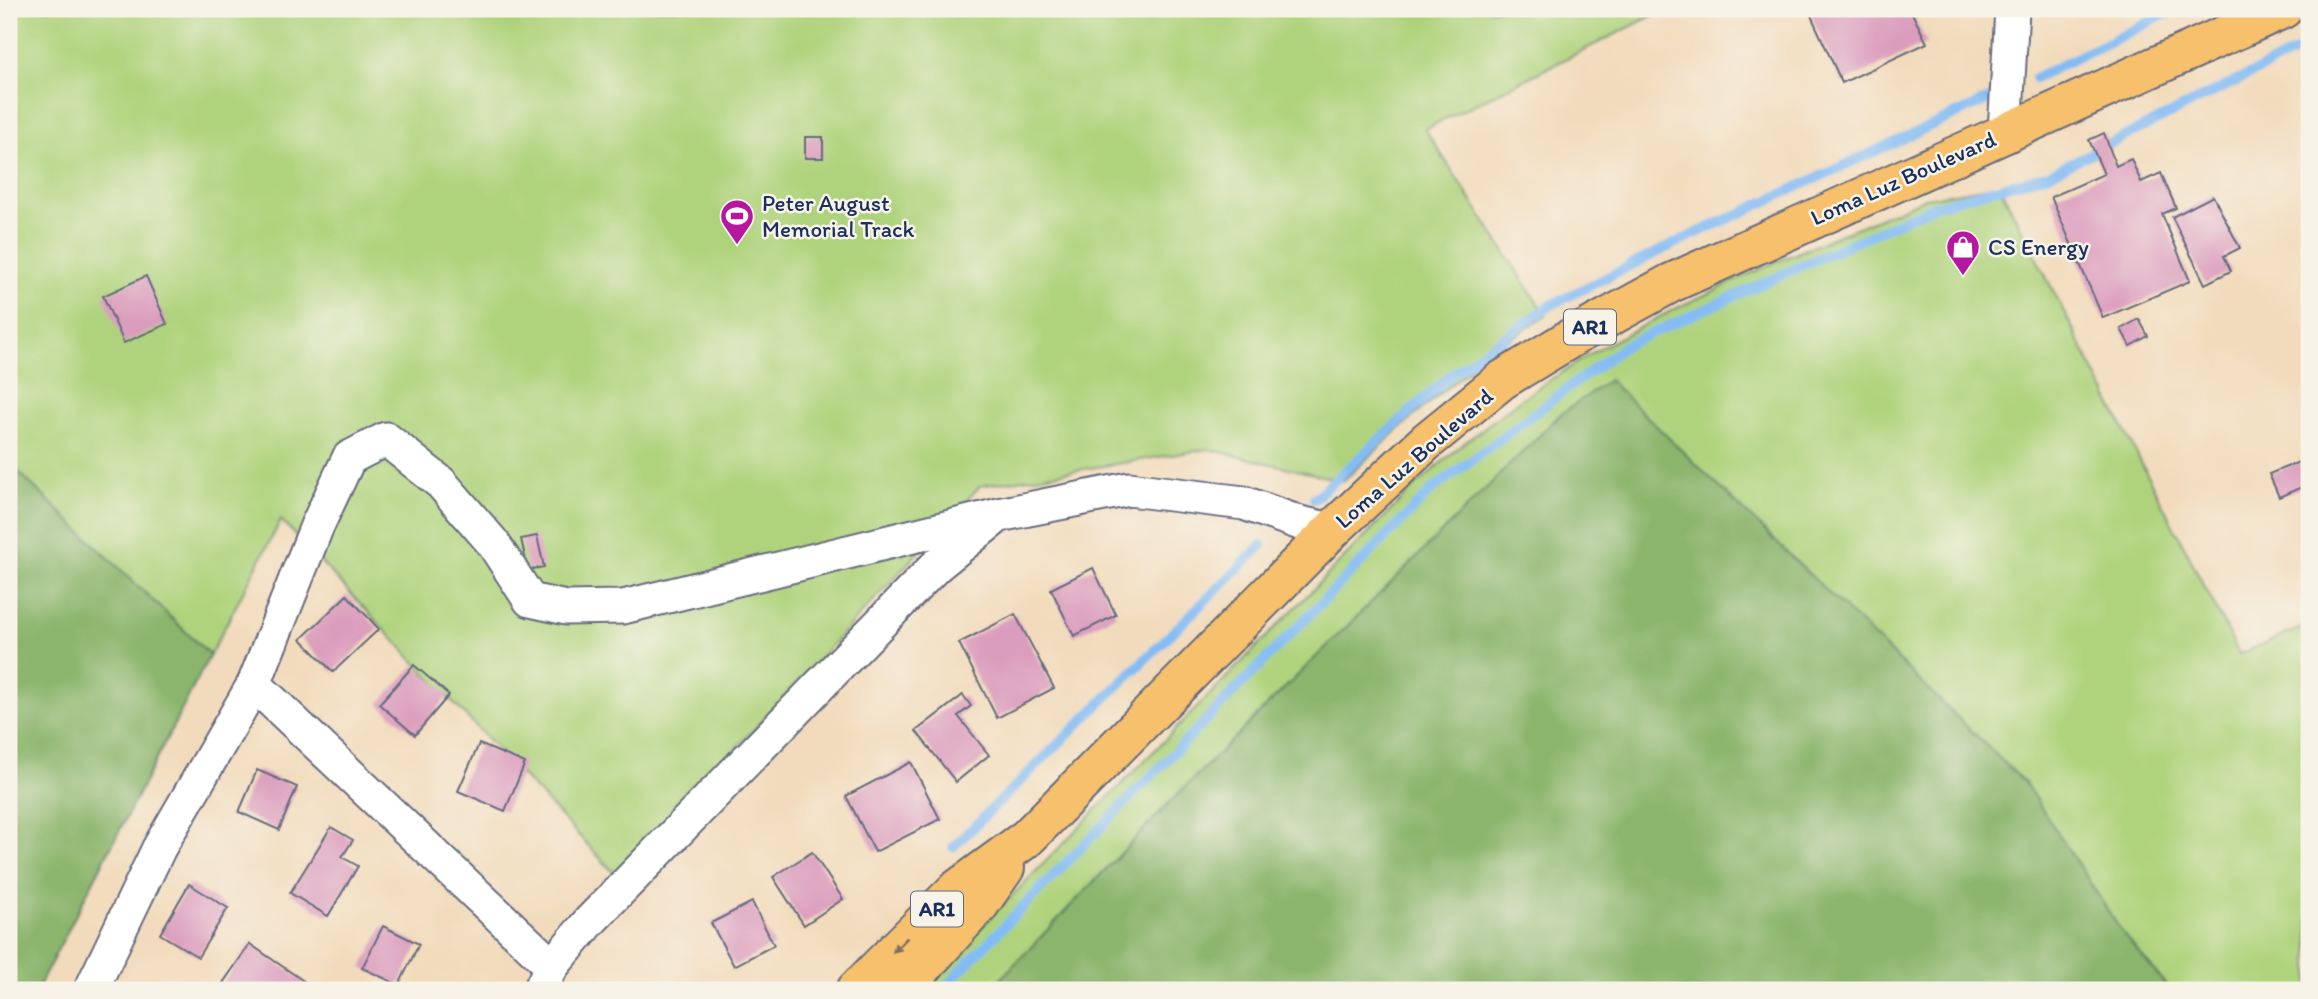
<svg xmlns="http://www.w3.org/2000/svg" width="2318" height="999" viewBox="0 0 2318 999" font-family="Itim,sans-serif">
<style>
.green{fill:#afd37c;stroke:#65816d;stroke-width:2}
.forest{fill:#8bb56c;stroke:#537265;stroke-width:2}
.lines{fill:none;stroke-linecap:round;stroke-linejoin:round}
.stream{stroke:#83bcf4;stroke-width:10}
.building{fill:#db9dbd}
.minor-casing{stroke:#666b7f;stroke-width:37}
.trunk-casing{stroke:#666b7f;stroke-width:42}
.minor{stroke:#fff;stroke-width:33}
.trunk{stroke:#f7c06c;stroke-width:38}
.oneway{fill:#7e7064}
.labels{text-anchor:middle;stroke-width:5;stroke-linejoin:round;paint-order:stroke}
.shield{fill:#f7f3e8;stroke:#5d6a87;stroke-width:2}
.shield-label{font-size:21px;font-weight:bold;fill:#1b2f5e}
.street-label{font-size:23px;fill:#1b2f5e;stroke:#f7f3e8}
.poi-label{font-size:23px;fill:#1b2f5e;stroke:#f7f3e8;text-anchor:start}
</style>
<rect width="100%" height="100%" fill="#f7f3e8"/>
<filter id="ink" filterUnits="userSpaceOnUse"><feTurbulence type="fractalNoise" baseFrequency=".0143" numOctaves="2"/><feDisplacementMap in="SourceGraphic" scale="14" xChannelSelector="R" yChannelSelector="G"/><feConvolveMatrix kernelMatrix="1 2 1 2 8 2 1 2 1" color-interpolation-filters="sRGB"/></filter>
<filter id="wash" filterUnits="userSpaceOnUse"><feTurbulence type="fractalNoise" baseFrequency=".00686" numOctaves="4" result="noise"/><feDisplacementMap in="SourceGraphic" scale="28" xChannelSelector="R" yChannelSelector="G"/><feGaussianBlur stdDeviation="1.57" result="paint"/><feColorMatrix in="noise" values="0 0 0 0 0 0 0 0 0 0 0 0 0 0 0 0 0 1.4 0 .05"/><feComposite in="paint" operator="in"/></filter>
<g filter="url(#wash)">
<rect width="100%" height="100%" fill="#f2dbbc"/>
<g class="green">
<path d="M9 9H1666L1425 129 1546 316C1471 362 1407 421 1343 481L1208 449 980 486 617 876 281 520 210 655 9 463Z"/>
<polygon points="1999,185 2239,654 2309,625 2309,990 2170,990 2122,932 1560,415 1176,796 990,990 923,990 988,920 1408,493 1459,447 1521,399 1598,349 1677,308 1769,265 1926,198"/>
</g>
<g class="forest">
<polygon points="1609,380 2025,783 2122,932 2170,990 990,990 1176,796 1560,415"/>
<polygon points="9,463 210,655 37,990 9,990"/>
</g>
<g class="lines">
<g class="stream">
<polyline points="2035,78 2176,9"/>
<polyline points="1314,499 1452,374 1551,305 1684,239 1998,95"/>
<polyline points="953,847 1262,545"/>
<polyline points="945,990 958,973 1433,489 1626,345 1934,206 2049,174 2309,45"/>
</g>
</g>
<g id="blocks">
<g class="building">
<polygon points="1808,9 1910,9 1927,43 1842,83"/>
<polygon points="2104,133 2116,166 2131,159 2141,182 2161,173 2176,208 2162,214 2190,281 2103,318 2051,197 2104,174 2089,140"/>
<rect x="805" y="137" width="18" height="21"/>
<polygon points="2213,196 2240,248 2224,256 2231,271 2205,284 2172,217"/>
<polygon points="146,276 167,324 124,343 103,296"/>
<polygon points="2139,319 2148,336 2130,346 2121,329"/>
<polygon points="2299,462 2309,484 2279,497 2269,474"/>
<polygon points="537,536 544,567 528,570 521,539"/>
<polygon points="1093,568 1116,615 1074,636 1051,589"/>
<polygon points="347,595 379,629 333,672 301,639"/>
<polygon points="1015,614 1054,688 997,718 959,643"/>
<polygon points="414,665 449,695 415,735 379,704"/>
<polygon points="963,695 971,706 958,716 989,755 956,782 916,731"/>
<polygon points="479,744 525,763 505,811 458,791"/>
<polygon points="911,762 940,819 875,852 846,796"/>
<polygon points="257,770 297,787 279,830 239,812"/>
<polygon points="331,827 353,840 342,857 358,866 328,916 290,893"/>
<polygon points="812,852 843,899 804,925 773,877"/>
<polygon points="189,884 228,908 198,957 160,934"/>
<polygon points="752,902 774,945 734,966 711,923"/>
<polygon points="383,926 419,944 399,985 362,968"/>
<polygon points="250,944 305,982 299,990 234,990 223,983"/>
</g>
</g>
</g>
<g filter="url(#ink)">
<use href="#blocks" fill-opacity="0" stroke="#666b7f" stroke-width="2"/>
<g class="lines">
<g class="minor-casing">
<g id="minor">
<polyline points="2005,132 2012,9"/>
<polyline points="254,684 552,966"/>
<polyline points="91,990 159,848 254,684 317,526 349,458 386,439 441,483 493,543 530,600 566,608 623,607 999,515"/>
<polyline points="540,990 552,966 590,921 936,566 999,515 1129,489 1244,503 1300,523 1332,530"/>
</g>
</g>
<g class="trunk-casing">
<g id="trunk">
<polyline points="856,990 956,890 1027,838 1332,530 1427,441 1502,380 1576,335 1671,283 2283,9"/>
<polyline points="902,990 979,905 1005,868"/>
</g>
</g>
<use href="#minor" class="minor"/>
<use href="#trunk" class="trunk"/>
</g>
<defs><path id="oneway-solid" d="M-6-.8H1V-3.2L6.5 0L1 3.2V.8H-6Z" transform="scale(1.75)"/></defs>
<use class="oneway" href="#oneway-solid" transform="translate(900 945) rotate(135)"/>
</g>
<defs>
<g id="stadium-pin" transform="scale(1.75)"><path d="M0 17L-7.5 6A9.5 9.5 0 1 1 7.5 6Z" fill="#b5179e" stroke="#f7f3e8"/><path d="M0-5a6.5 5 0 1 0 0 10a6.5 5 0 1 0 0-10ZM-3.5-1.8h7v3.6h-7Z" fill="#fff"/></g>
<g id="shop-pin" transform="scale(1.75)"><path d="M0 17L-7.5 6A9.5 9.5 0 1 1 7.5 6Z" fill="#b5179e" stroke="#f7f3e8"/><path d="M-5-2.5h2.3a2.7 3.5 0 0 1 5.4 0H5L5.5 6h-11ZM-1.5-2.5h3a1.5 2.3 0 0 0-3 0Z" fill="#fff"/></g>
</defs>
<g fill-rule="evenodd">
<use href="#stadium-pin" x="737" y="216"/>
<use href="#shop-pin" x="1963" y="247"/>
</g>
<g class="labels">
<g class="shield">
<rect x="1564" y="309.5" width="52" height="35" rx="5"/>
<rect x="911" y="891.5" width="52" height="35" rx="5"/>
</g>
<g class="shield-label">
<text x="1590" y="334">AR1</text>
<text x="937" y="916">AR1</text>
</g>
<g class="street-label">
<text transform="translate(1903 178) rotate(-24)" y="8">Loma Luz Boulevard</text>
<text transform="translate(1414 458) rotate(-41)" y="8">Loma Luz Boulevard</text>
</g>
<g class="poi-label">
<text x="762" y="211">Peter August<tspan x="762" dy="26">Memorial Track</tspan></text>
<text x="1988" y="255">CS Energy</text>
</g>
</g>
<rect width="2318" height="999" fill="none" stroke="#f7f3e8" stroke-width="35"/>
</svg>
